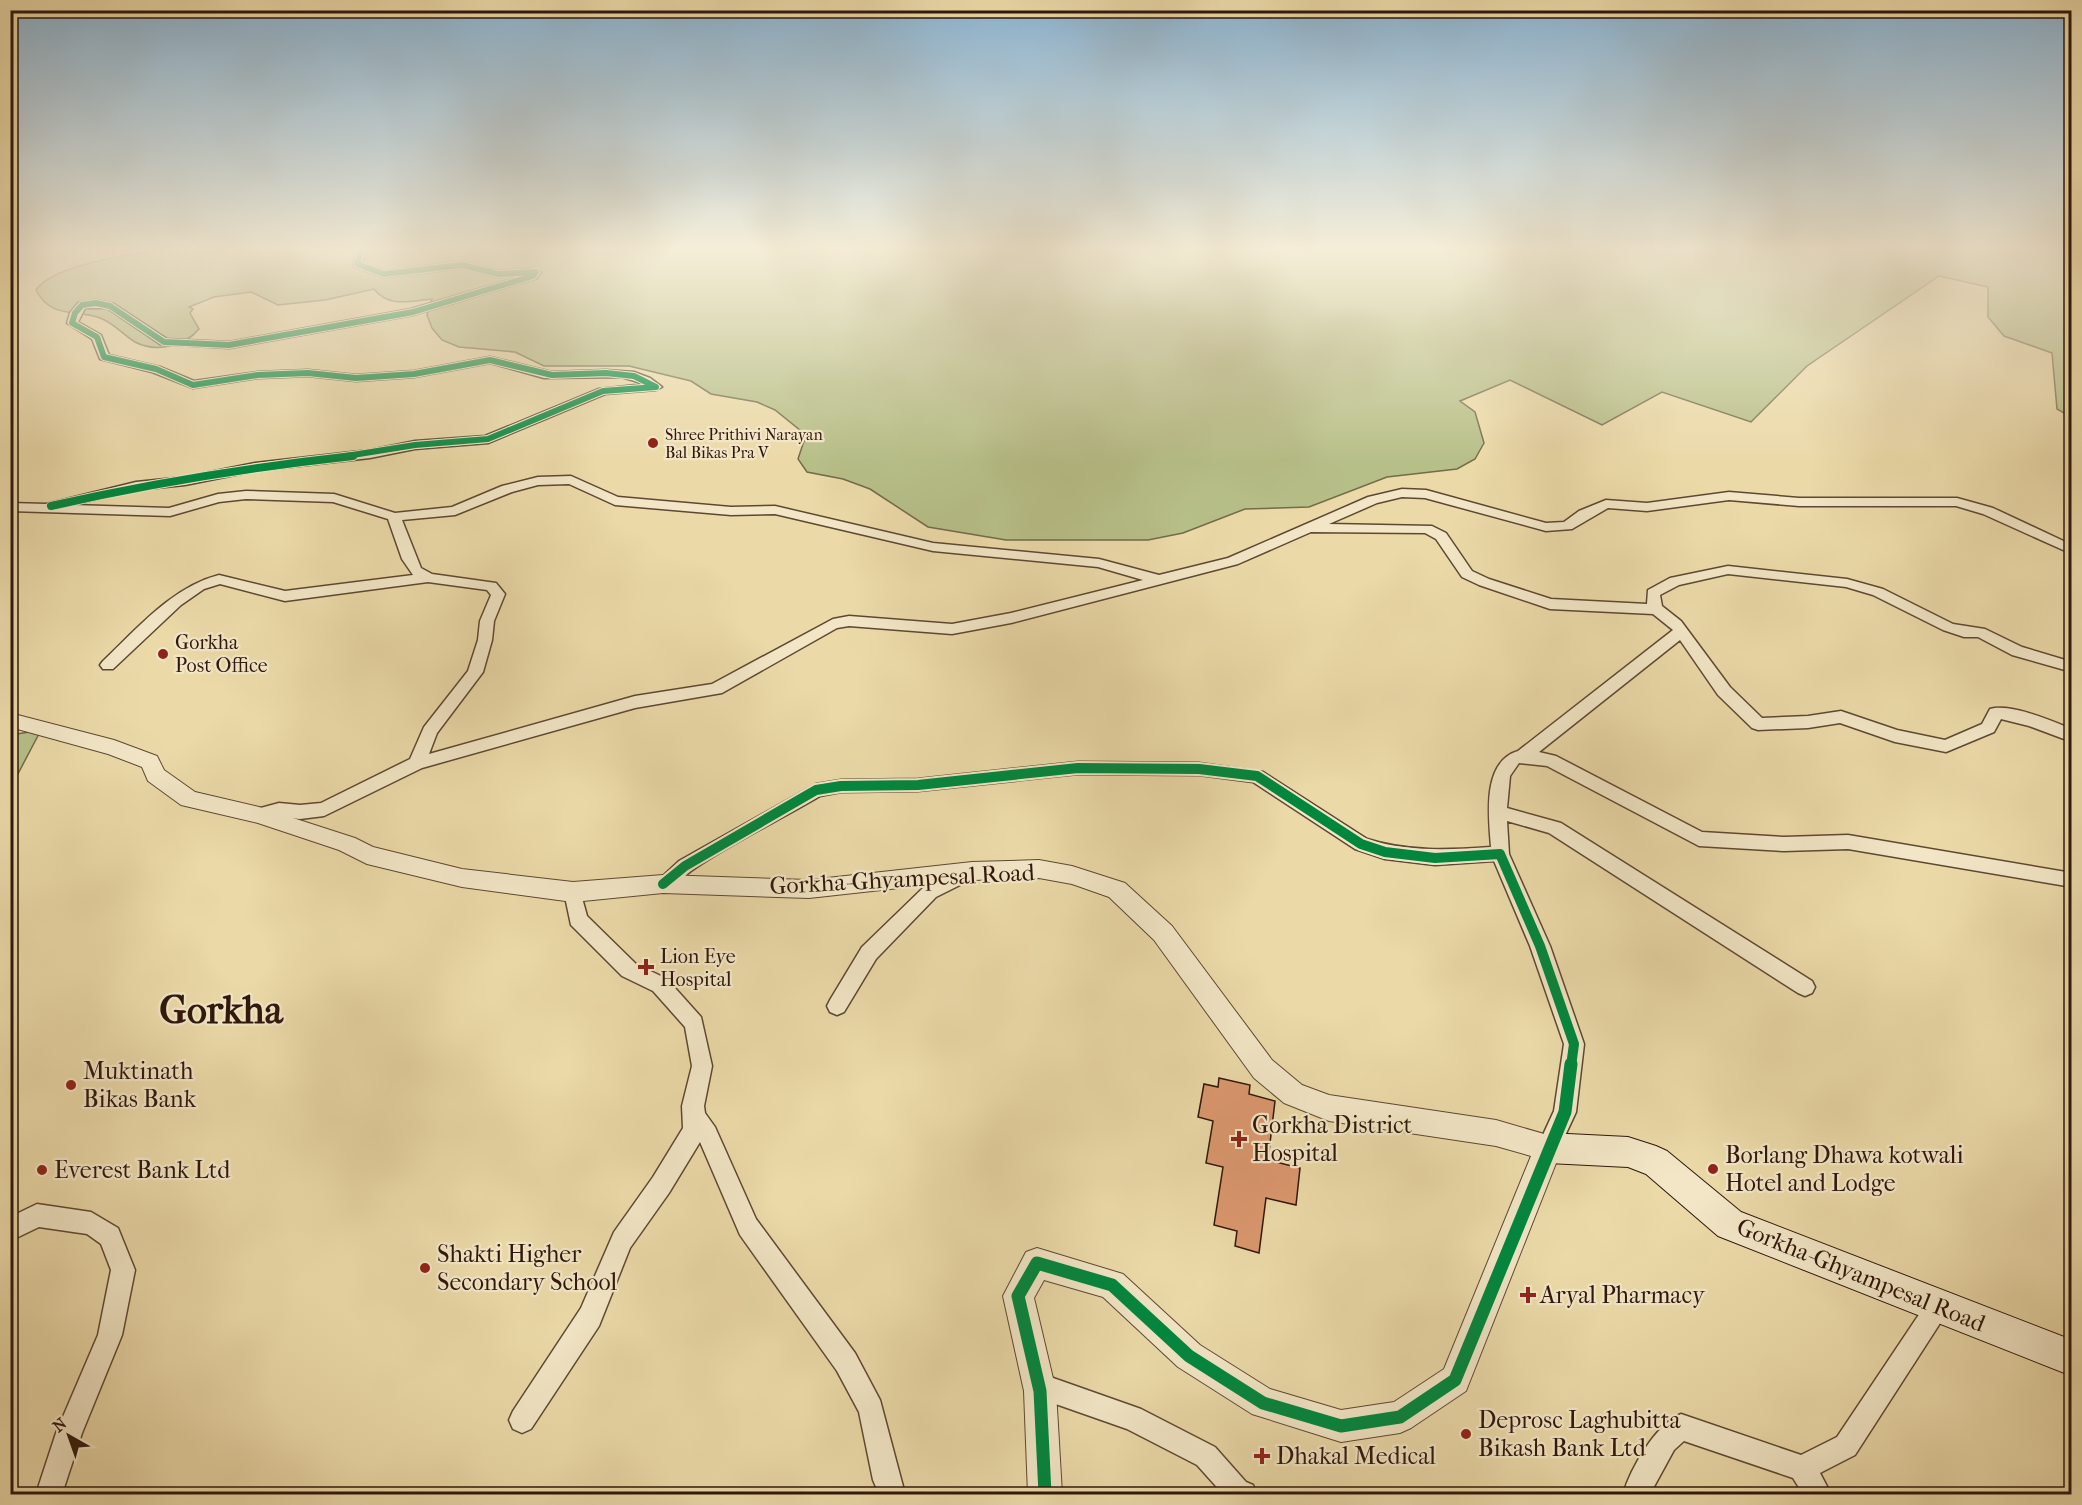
<svg xmlns="http://www.w3.org/2000/svg" width="2082" height="1505" viewBox="0 0 2082 1505" font-family="'IM FELL French Canon',serif">
<style>
.green{fill:#b7bf88;stroke:#736b4a;stroke-width:1.5}
.lines{fill:none;stroke-linecap:round;stroke-linejoin:round}
.stream{stroke:#727771;stroke-width:8}
.building{fill:#db976e;stroke:#2f170b;stroke-width:1.5}
.minor-casing{stroke:#5e4832;stroke-width:3}
.tertiary-casing{stroke:#5e4832;stroke-width:2}
.secondary-casing{stroke:#2f170b;stroke-width:2}
.minor{fill:#f2e6c6;fill-rule:evenodd}
.tertiary{fill:#f2e6c6;fill-rule:evenodd}
.secondary{fill:#f2e6c6;fill-rule:evenodd}
.cycleway-far3-casing{stroke:#f2e6c6;stroke-width:8}
.cycleway-far2-casing{stroke:#f2e6c6;stroke-width:10}
.cycleway-far1-casing{stroke:#f2e6c6;stroke-width:14}
.cycleway-casing{stroke:#f2e6c6;stroke-width:16}
.cycleway-far3{stroke:#00873e;stroke-width:6}
.cycleway-far2{stroke:#00873e;stroke-width:8}
.cycleway-far1{stroke:#00873e;stroke-width:10}
.cycleway{stroke:#00873e;stroke-width:13}
.poi-dot{fill:#8f2418;stroke:#f2e6c6;stroke-width:2}
.labels{text-anchor:middle;stroke-width:4.5;stroke-linejoin:round;paint-order:stroke}
.far-poi-label{font-size:16px;fill:#2f170b;stroke:#f2e6c6;text-anchor:start}
.poi-label{font-size:20px;fill:#2f170b;stroke:#f2e6c6;text-anchor:start}
.near-street-label{font-size:24px;fill:#2f170b;stroke:#f2e6c6}
.near-poi-label{font-size:24px;fill:#2f170b;stroke:#f2e6c6;text-anchor:start}
.near-town-label{font-size:39px;font-weight:bold;fill:#2f170b;stroke:#f2e6c6}
</style>
<rect width="100%" height="100%" fill="#ebd9a8"/>
<filter id="stains"><feTurbulence type="fractalNoise" baseFrequency=".00333" numOctaves="4"/><feColorMatrix values="0 0 0 0 .2 0 0 0 0 .09 0 0 0 0 .02 0 0 0 .5 -.17"/></filter>
<radialGradient id="worn" r=".72"><stop offset=".6" stop-color="#630" stop-opacity="0"/><stop offset="1" stop-color="#630" stop-opacity=".3"/></radialGradient>
<g class="green">
<path d="M165 250H2071V417L2057 409 2052 353 2004 336 1988 317V287L1939 276 1807 366 1751 422 1662 392 1602 425 1510 380 1460 401 1475 412 1484 443 1475 459 1457 469 1387 477 1309 507 1245 509 1183 533 1148 540H1006L928 527 870 489 843 479 807 472 798 459 806 435 775 410 757 402 711 394 691 381 629 366H544L515 352 459 347 442 340 432 328 427 315 432 299C411 301 388 308 374 289L325 300 278 305 251 292 214 297 189 307 193 309 190 313 199 329C185 346 156 353 135 342 123 335 114 323 100 318 74 309 51 319 36 290 52 265 135 253 165 250Z"/>
<polygon points="41,730 11,787 11,735"/>
</g>
<g class="lines">
<g class="stream">
<polyline points="10,1204 11,1211"/>
<polyline points="10,1255 12,1234"/>
</g>
</g>
<polygon class="building" points="1219,1078 1250,1085 1249,1094 1275,1101 1268,1160 1300,1168 1296,1205 1266,1198 1259,1253 1235,1246 1237,1231 1214,1225 1223,1167 1206,1163 1213,1121 1198,1117 1204,1084 1218,1087"/>
<g class="lines">
<g class="minor-casing">
<g id="minor">
<path d="M352 250H363L366 253 362 263 384 271 462 262 499 271 531 269 541 272 537 278 413 315 229 348 160 344 107 308H85L78 322 101 335 109 355 160 367 194 381 258 372 308 370 356 375 414 371 490 357 552 372 606 370 634 372 650 378 662 387 656 390 605 394 488 443 415 449 370 458 255 471 185 485 136 490 72 505 169 508 218 494 246 491 334 494 395 513 452 507 502 486 538 477 571 476 618 497 731 507 775 506 933 543 1099 559 1159 575 1228 558 1368 497 1402 489 1426 490 1546 523 1564 522 1579 511 1606 500 1647 503 1729 492 1799 498H1957L1993 508 2072 545V554L1983 514 1956 506H1799L1729 500 1647 511 1608 508 1572 529 1546 531 1425 498 1402 497 1377 503 1329 524 1432 526 1446 533 1472 571 1489 579 1551 599 1647 604 1648 590 1670 578 1728 566 1847 579 1883 589 1953 624 1985 629 2022 647 2072 662V672L2012 655 1978 637H1964L1943 630 1873 595 1846 587 1728 574 1679 585 1660 595 1662 606 1681 621 1730 687 1762 718 1808 716 1841 711 1897 730 1945 740 1982 724 1990 709C2011 703 2052 721 2072 729V742L2029 726 2001 719 1994 732 1946 752 1895 742 1840 723 1808 728 1758 730 1752 728 1718 695 1680 640 1539 752 1556 756 1702 832 1784 837 1848 835 2072 873V887L1848 849 1784 851 1699 846 1547 766 1519 763 1510 776 1507 808 1561 823 1812 981 1815 987 1812 993 1805 996 1798 993 1549 833 1507 821 1509 854 1550 946 1584 1044 1576 1112 1556 1155 1548 1159 1540 1155 1537 1148 1554 1111 1564 1044 1530 946 1494 861 1435 865 1385 859 1355 849 1253 782 1199 775 1078 774 918 791 841 792 820 796C778 821 731 843 691 871 680 879 671 894 657 889L654 884 679 861 816 784 841 780 918 779 1078 762 1199 763 1263 772 1367 839C1408 852 1449 850 1491 847 1489 818 1481 762 1518 751L1673 630 1653 614 1550 609 1479 585 1462 577 1436 539 1425 533 1311 532 1238 564 1011 623 952 634 849 626 837 628 722 693 635 708 422 768 324 816 300 819 279 817 259 822 253 820 250 815 253 810 279 803 300 805 321 803 410 759 424 727 468 671 478 640 480 621 491 595 487 590 428 582 285 601 220 584 204 589 181 605 113 669H103L100 665 103 661C137 629 172 587 219 575L285 591 413 575 402 559 388 519 333 502 246 499 219 502 170 516 10 511V503L46 504 136 482 185 477 255 463 370 450 415 441 485 436 599 389 645 384 621 377 544 378 490 363 414 377 356 381 308 376 258 378 193 388 152 372 100 359 92 339 67 323 70 313 78 303 96 300 114 304 167 339 229 342 411 309 526 275 499 277 462 268 384 277 353 266 356 254ZM569 484 615 505 731 515 775 514 933 551 1098 567 1143 580 1011 613 952 624 849 616 833 619 712 684 635 696 429 754 437 733 483 672 492 640 494 621 505 594 496 583 432 574 421 568 402 520 455 515 512 492 538 485Z"/>
<polygon points="968,866 974,868 977,873 974,878 936,897 876,959 844,1012 837,1015 830,1012 827,1006 830,1000 862,947 924,887"/>
<polygon points="573,885 579,887 587,916 636,964 667,979 701,1017 712,1066 704,1106 705,1113 715,1127 756,1219 855,1353 880,1400 905,1494 879,1494 873,1480 859,1412 837,1371 740,1235 700,1142 669,1193 630,1248 599,1326 531,1429 522,1433 513,1429 509,1420 513,1411 581,1308 614,1232 653,1177 683,1128 682,1106 692,1066 685,1027 653,991 622,976 571,925 564,892 567,887"/>
<polygon points="37,1204 91,1212 118,1228 135,1270 122,1335 82,1433 62,1494 36,1494 56,1433 98,1335 111,1270 101,1244 87,1234 39,1227 10,1241 10,1217"/>
<path d="M1938 1294 1946 1298 1950 1306 1946 1314 1855 1455 1820 1473 1831 1494H1803L1793 1478 1684 1441 1674 1450 1650 1494H1623C1631 1468 1655 1425 1681 1414L1801 1455 1837 1437 1930 1298Z"/>
<polygon points="1039,1373 1141,1409 1215,1447 1246,1482 1253,1485 1257,1494 1223,1494 1197,1465 1127,1429 1030,1395 1026,1386 1030,1377"/>
</g>
</g>
<g class="tertiary-casing">
<polygon id="tertiary" points="10,713 114,740 157,756 164,770 195,792 259,807 355,838 373,847 462,869 573,882 663,875 809,880 972,862 1039,860 1072,866 1125,883 1172,926 1272,1060 1302,1085 1329,1095 1496,1120 1558,1138 1562,1148 1466,1391 1411,1428 1400,1433 1341,1442 1252,1414 1178,1367 1103,1297 1044,1280 1034,1298 1056,1391 1062,1494 1028,1494 1024,1391 1003,1296 1026,1252 1037,1248 1123,1274 1200,1345 1270,1389 1341,1410 1394,1402 1444,1369 1531,1156 1496,1146 1329,1121 1284,1103 1254,1078 1154,940 1109,897 1072,884 1039,878 972,880 809,898 663,893 573,902 462,887 367,864 339,850 258,823 181,805 148,781 142,767 108,754 10,727"/>
</g>
<g class="secondary-casing">
<polygon id="secondary" points="1548,1133 1628,1137 1656,1146 1667,1151 1741,1212 2072,1340 2072,1376 1718,1236 1646,1174 1628,1167 1548,1163 1537,1159 1532,1148 1537,1137"/>
</g>
<use href="#minor" class="minor"/>
<use href="#tertiary" class="tertiary"/>
<use href="#secondary" class="secondary"/>
<g class="cycleway-far3-casing">
<polyline id="cycleway-far3" points="340,457 415,445 488,439 603,391 656,387 634,376 606,373 552,375 490,360 414,374 356,378 308,373 258,375 193,385 156,369 104,357 97,337 72,323 75,313 82,305 96,303 110,306 164,342 229,345 413,312 533,276 536,272 499,274 462,265 384,274 357,264 361,253 357,250"/>
</g>
<g class="cycleway-far2-casing">
<path id="cycleway-far2" d="M51 506C151 483 252 467 353 456"/>
</g>
<g class="cycleway-far1-casing">
<polyline id="cycleway-far1" points="663,884 685,866 816,790 841,786 918,785 1078,768 1199,769 1257,776 1361,844 1385,852 1435,858 1500,854 1540,946 1574,1044 1571,1066"/>
</g>
<g class="cycleway-casing">
<polyline id="cycleway" points="1045,1494 1040,1391 1018,1296 1037,1263 1112,1285 1189,1356 1263,1403 1341,1426 1400,1417 1455,1380 1565,1112 1571,1064"/>
</g>
<use href="#cycleway-far3" class="cycleway-far3"/>
<use href="#cycleway-far2" class="cycleway-far2"/>
<use href="#cycleway-far1" class="cycleway-far1"/>
<use href="#cycleway" class="cycleway"/>
</g>
<linearGradient id="sky" x2="0" y2="1"><stop stop-color="#8bb5d4"/><stop offset="0.54" stop-color="#f6eed8"/><stop offset="1" stop-color="#f6eed8" stop-opacity="0"/></linearGradient>
<rect width="2082" height="461" fill="url(#sky)"/>
<g class="poi-dot">
<circle cx="653" cy="443" r="6"/>
<circle cx="163" cy="654" r="6"/>
<path d="M643 958h6v6h6v6h-6v6h-6v-6h-6v-6h6z"/>
<circle cx="71" cy="1085" r="6"/>
<path d="M1236 1130h6v6h6v6h-6v6h-6v-6h-6v-6h6z"/>
<circle cx="1713" cy="1169" r="6"/>
<circle cx="42" cy="1170" r="6"/>
<circle cx="425" cy="1268" r="6"/>
<path d="M1525 1286h6v6h6v6h-6v6h-6v-6h-6v-6h6z"/>
<circle cx="1466" cy="1434" r="6"/>
<path d="M1259 1447h6v6h6v6h-6v6h-6v-6h-6v-6h6z"/>
</g>
<g class="labels">
<g class="far-poi-label">
<text x="665" y="440">Shree Prithivi Narayan<tspan x="665" dy="18">Bal Bikas Pra V</tspan></text>
</g>
<g class="poi-label">
<text x="175" y="649">Gorkha<tspan x="175" dy="23">Post Office</tspan></text>
<text x="660" y="963">Lion Eye<tspan x="660" dy="23">Hospital</tspan></text>
</g>
<g class="near-street-label">
<text transform="translate(902 879) rotate(-3)" y="8">Gorkha-Ghyampesal Road</text>
<text transform="translate(1861 1275) rotate(22)" y="8">Gorkha-Ghyampesal Road</text>
</g>
<g class="near-poi-label">
<text x="83" y="1079">Muktinath<tspan x="83" dy="28">Bikas Bank</tspan></text>
<text x="1252" y="1133">Gorkha District<tspan x="1252" dy="28">Hospital</tspan></text>
<text x="1725" y="1163">Borlang Dhawa kotwali<tspan x="1725" dy="28">Hotel and Lodge</tspan></text>
<text x="54" y="1178">Everest Bank Ltd</text>
<text x="437" y="1262">Shakti Higher<tspan x="437" dy="28">Secondary School</tspan></text>
<text x="1540" y="1303">Aryal Pharmacy</text>
<text x="1478" y="1428">Deprosc Laghubitta<tspan x="1478" dy="28">Bikash Bank Ltd</tspan></text>
<text x="1276" y="1464">Dhakal Medical</text>
</g>
<g class="near-town-label">
<text x="221" y="1023">Gorkha</text>
</g>
</g>
<rect width="2082" height="1505" fill="none" stroke="#ebd9a8" stroke-width="36"/>
<rect x="12" y="12" width="2058" height="1481" fill="none" stroke="#2f170b" stroke-width="3"/>
<rect x="18" y="18" width="2046" height="1469" fill="none" stroke="#2f170b" stroke-width="1.5"/>
<g transform="translate(69 1436) rotate(320)" stroke="#f2e6c6" stroke-width="4.5" paint-order="stroke">
<path d="M0-4.5L10 22L0 15L-10 22Z" fill="#2f170b"/>
<text y="-9" font-size="16" font-weight="bold" text-anchor="middle" fill="#2f170b">N</text>
</g>
<rect width="100%" height="100%" filter="url(#stains)"/>
<rect width="100%" height="100%" fill="url(#worn)"/>
</svg>
